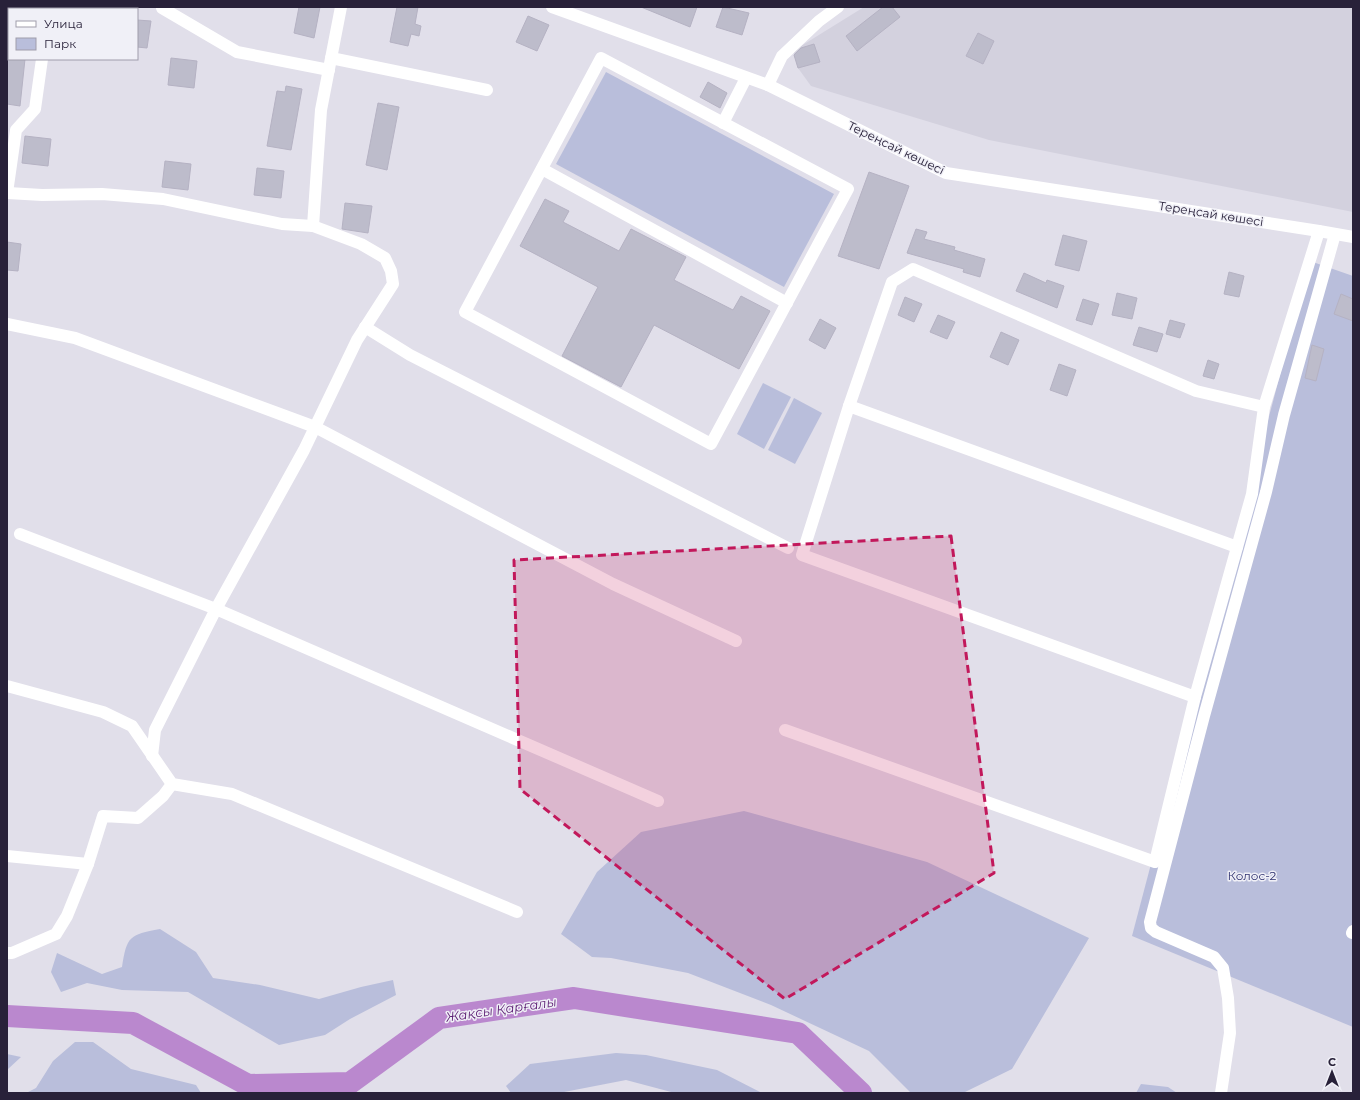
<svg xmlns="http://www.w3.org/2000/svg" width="1360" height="1100" viewBox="0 0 1360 1100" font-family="Montserrat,sans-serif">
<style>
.built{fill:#d3d1de}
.green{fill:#b9bedb}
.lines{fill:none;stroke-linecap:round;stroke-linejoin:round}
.river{stroke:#ba88ce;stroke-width:22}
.building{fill:#bdbccb;stroke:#b5b2c3}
.minor{stroke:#fff;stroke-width:12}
.marked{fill:#c2185b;fill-opacity:0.2;stroke:#c2185b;stroke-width:3;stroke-dasharray:8 5;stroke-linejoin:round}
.labels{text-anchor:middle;stroke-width:3;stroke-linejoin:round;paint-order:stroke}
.street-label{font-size:12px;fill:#282139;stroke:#f0f0f7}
.park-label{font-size:12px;fill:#2d306f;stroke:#f0f0f7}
.water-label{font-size:13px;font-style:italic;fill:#5c1d73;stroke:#f0f0f7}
</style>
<rect width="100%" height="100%" fill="#e1dfea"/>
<polygon class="built" points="864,7 1353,7 1353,212 989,140 811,86 798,68 793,51"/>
<g class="green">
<polygon points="606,72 834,194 784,287 556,164"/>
<polygon points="1310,261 1353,276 1353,1027 1132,936"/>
<polygon points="763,383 791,397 764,449 737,434"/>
<polygon points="794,398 822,413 795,464 768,450"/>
<polygon points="744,811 927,862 1089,938 1012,1069 963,1093 911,1093 869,1051 771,1005 688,973 611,958 592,957 561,934 597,872 641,832"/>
<path d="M160 929 196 952 213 978 260 985 319 999 361 987 393 980 396 995 350 1019 325 1035 279 1045 188 992 122 990 87 983 61 992 51 972 57 953 102 974 122 967C127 936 129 935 160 929Z"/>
<polygon points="75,1042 93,1042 131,1069 196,1085 201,1093 26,1093 36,1088 53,1061"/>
<polygon points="616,1053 646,1055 717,1070 762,1093 675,1093 626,1080 559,1093 511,1093 506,1086 530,1064"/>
<polygon points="7,1054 21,1057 7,1070"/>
<polygon points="1141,1084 1168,1087 1177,1093 1136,1093"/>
</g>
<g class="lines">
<polyline class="river" points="7,1016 133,1023 248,1085 350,1083 439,1018 574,998 798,1033 861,1093"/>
</g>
<g class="building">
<polygon points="299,7 320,7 314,38 294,33"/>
<polygon points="397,7 418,7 415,24 421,26 419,36 411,34 408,46 390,42"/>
<polygon points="641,7 697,7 690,27"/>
<polygon points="723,7 749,13 742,35 716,27"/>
<polygon points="883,7 892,7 900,17 857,51 846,36"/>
<polygon points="528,16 549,25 537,51 516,42"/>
<polygon points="137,20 151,21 147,48 137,47"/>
<polygon points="978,33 994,41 983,64 966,56"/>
<polygon points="814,44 820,62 798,68 794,55 801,48"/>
<polygon points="171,58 197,61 194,88 168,85"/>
<polygon points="7,59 25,59 20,106 7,104"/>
<polygon points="708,82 727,93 720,108 700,97"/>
<polygon points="286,86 302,89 291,150 267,146 277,91 285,92"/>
<polygon points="378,103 399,107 387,170 366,165"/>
<polygon points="25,136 51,139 48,166 22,163"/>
<polygon points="165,161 191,164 188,190 162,187"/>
<polygon points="257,168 284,171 281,198 254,195"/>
<polygon points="869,172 909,186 879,269 838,256"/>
<polygon points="545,199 569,211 563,222 619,251 631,229 686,257 674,280 733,310 741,296 770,311 739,369 654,325 621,387 562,356 598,287 520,246"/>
<polygon points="345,203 372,206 368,233 342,229"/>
<polygon points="916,229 927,232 924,239 955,247 954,250 985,259 980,277 963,272 964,269 907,253"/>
<polygon points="1063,235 1087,241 1079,271 1055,265"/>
<polygon points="7,242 21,244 18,271 7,270"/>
<polygon points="1229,272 1244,276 1239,297 1224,294"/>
<polygon points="1024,273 1046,283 1047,280 1064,286 1057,308 1016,291"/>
<polygon points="1117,293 1137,298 1132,319 1112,315"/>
<polygon points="1341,294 1353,299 1353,321 1334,314"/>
<polygon points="905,297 922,304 914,322 898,315"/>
<polygon points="1083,299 1099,304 1092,325 1076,320"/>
<polygon points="938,315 955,322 947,339 930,332"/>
<polygon points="820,319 836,328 825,349 809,340"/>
<polygon points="1170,320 1185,324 1180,338 1166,334"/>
<polygon points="1139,327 1163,334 1157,352 1133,345"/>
<polygon points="1001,332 1019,340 1008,365 990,357"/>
<polygon points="1312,345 1324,349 1316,381 1305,378"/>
<polygon points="1208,360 1219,364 1214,379 1203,376"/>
<polygon points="1059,364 1076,370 1067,396 1050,390"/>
</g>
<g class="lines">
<g class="minor">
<polyline points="39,7 40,9"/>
<polyline points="552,7 768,85 946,173 1319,231 1353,237"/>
<polyline points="162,8 237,52 329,70"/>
<polyline points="331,58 487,90"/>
<polygon points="601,58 848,189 711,444 465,312"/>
<polyline points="768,85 782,56 819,21 838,7"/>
<polyline points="723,123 746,78"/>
<polyline points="542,169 787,303"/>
<polyline points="7,193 16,130 35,109 42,59"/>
<polyline points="8,193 42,195 102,194 163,199 282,224 313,226 361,244 385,258 391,271 393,284 357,340 304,450 216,609 155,730 152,756"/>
<polyline points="313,226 321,110 341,7"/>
<polyline points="7,324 75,338 315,427 613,584 736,641"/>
<polyline points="365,327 410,355 788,548"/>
<polyline points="849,406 1237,547"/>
<polyline points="20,534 216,609 658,801"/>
<polyline points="7,686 103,712 132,726 172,784 232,794 517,912"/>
<polyline points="1195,697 1252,494 1264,407 1319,231"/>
<polyline points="785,730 1155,862 1195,697 802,555 849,406 892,282 913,269 1196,391 1264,407"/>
<polyline points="7,856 88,864 67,916 56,934 12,953 7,953"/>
<polyline points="88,864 103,816 138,818 163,796 172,784"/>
<polyline points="1352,933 1353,931"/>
<polyline points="1221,1093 1230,1033 1228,998 1223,968 1214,957 1156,932 1151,928 1150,922 1204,716 1266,492 1284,415 1335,234"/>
</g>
</g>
<path class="marked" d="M951 536 994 873 785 999 520 789 514 560Z"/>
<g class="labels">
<g class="street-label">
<text transform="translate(896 148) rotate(26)" y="4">Тереңсай көшесі</text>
<text transform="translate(1211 214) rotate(9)" y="4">Тереңсай көшесі</text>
</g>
<g class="park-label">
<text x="1252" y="880">Колос-2</text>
</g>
<g class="water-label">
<text transform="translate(501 1009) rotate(-8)" y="5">Жақсы Қарғалы</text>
</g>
</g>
<rect width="1360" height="1100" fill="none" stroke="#282139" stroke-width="16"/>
<rect x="8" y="8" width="130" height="52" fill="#f0f0f7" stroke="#a09dab"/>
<rect x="16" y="21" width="20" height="6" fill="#ffffff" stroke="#a09dab"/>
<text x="44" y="28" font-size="12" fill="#282139">Улица</text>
<rect x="16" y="38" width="20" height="12" fill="#b9bedb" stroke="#a09dab"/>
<text x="44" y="48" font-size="12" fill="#282139">Парк</text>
<g transform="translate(1332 1072)" stroke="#f0f0f7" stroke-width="3" paint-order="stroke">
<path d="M0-3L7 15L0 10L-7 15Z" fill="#282139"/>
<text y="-6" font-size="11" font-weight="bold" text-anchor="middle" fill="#282139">С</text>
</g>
</svg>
